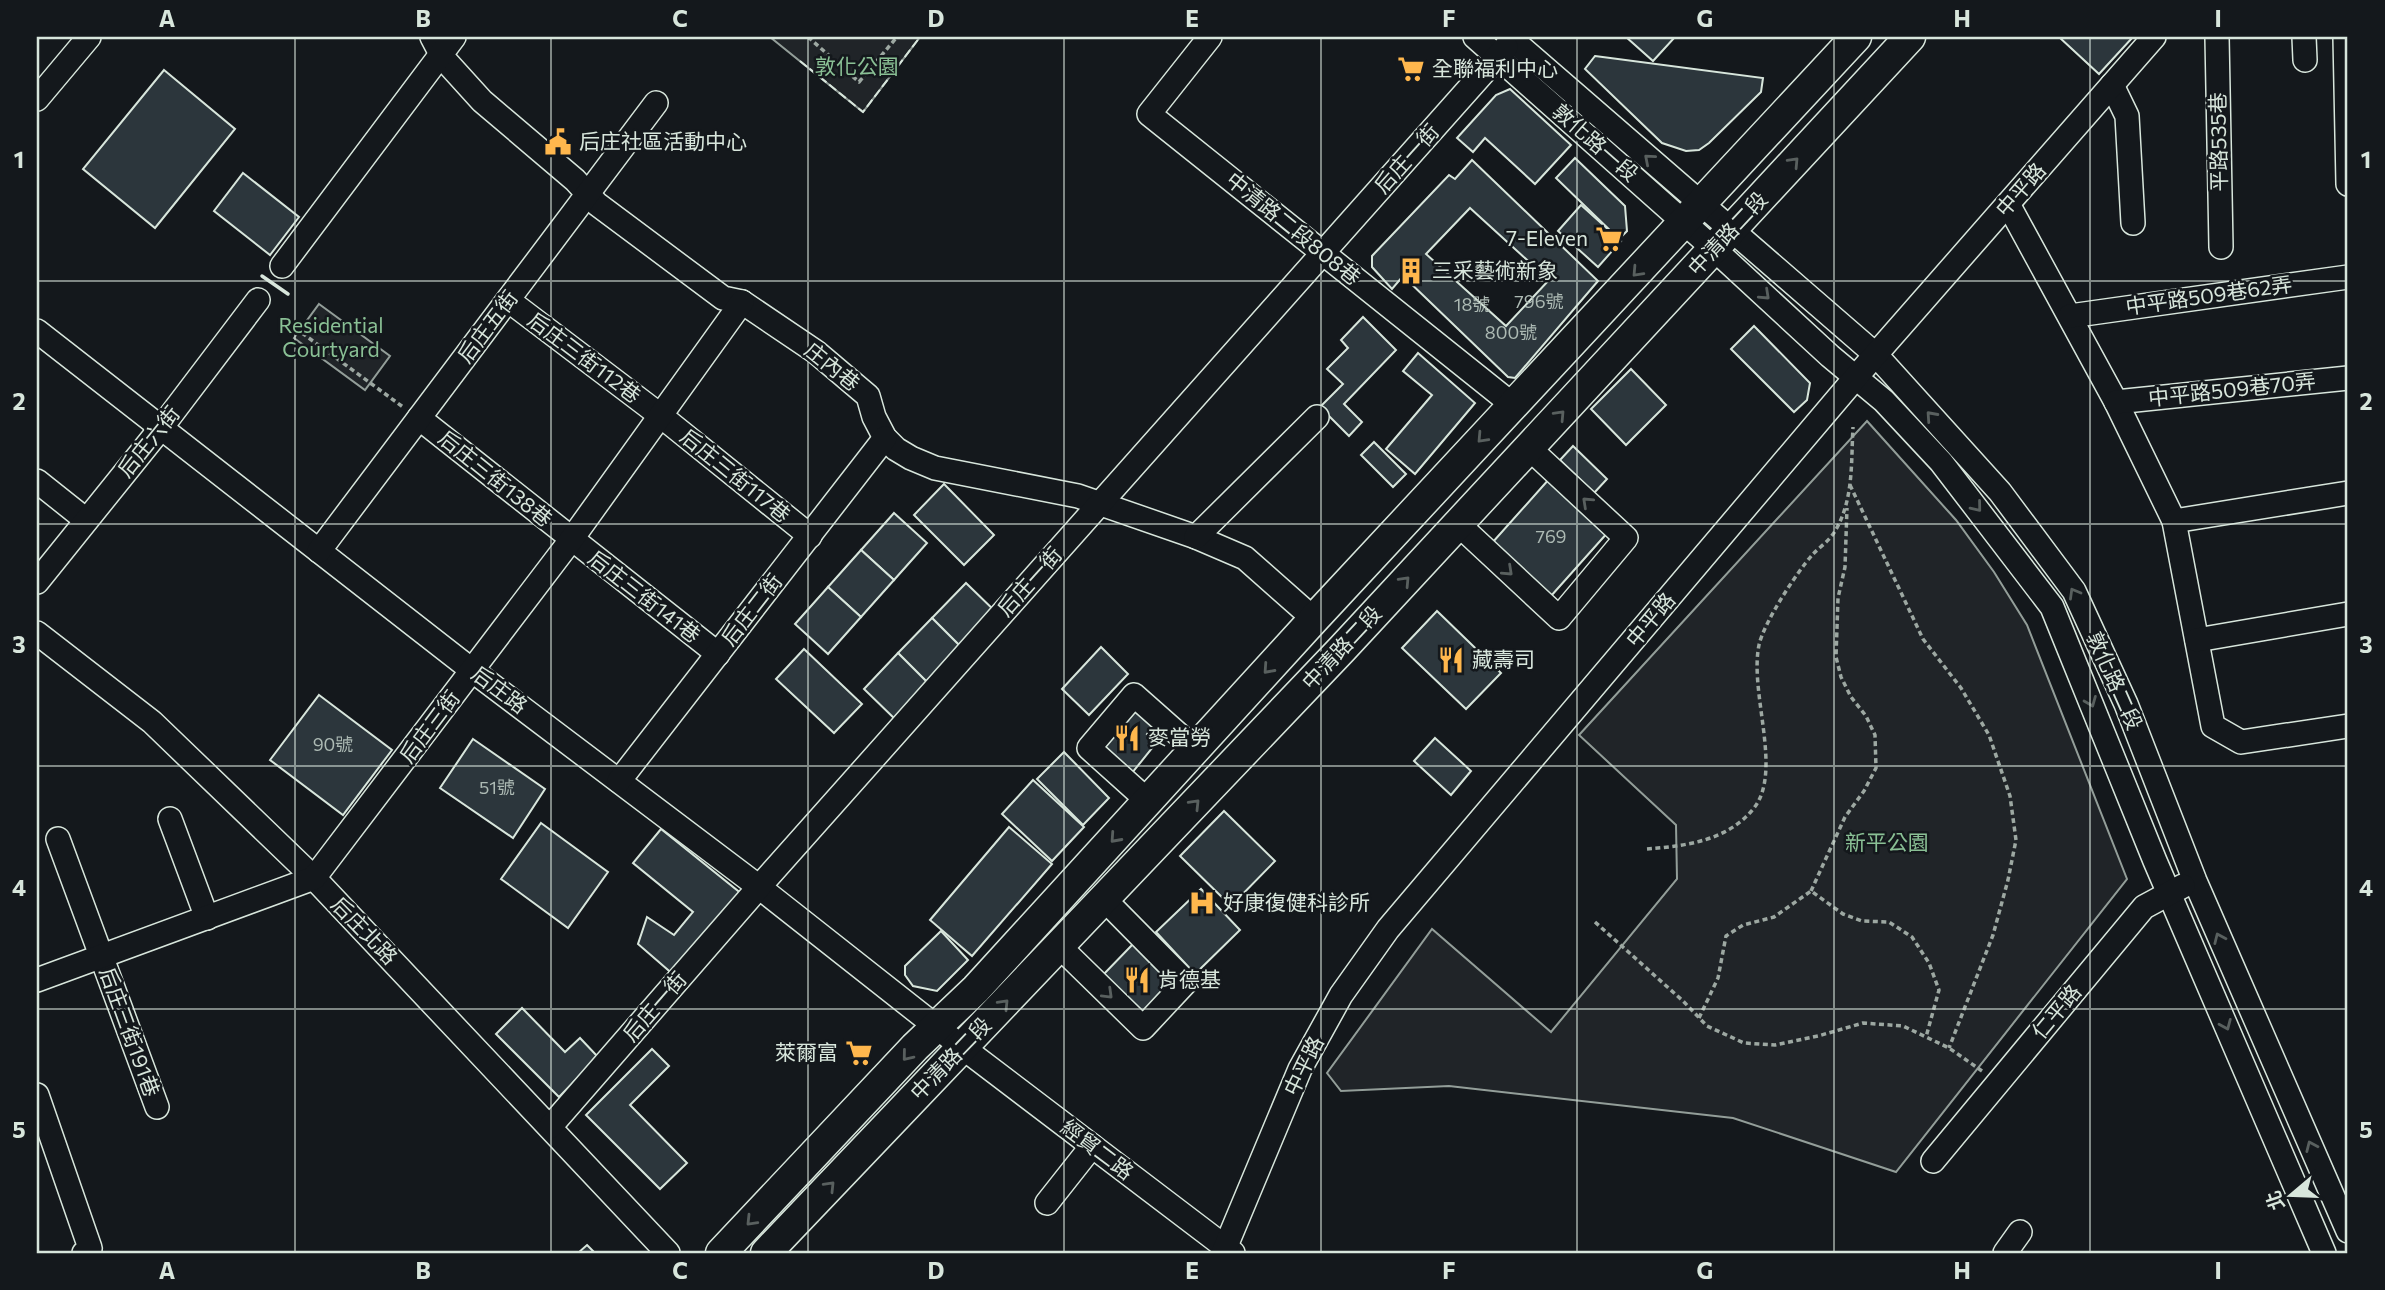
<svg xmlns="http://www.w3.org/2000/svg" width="2385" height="1290" viewBox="0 0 2385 1290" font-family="Commissioner,'Noto Sans TC',sans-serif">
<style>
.green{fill:#202428;stroke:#939e99;stroke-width:2}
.building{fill:#2c363c;stroke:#d8e6dc;stroke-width:2;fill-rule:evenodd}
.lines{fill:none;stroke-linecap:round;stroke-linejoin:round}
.minor-casing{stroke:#d8e6dc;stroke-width:26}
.major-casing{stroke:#d8e6dc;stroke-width:33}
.path{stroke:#9da8a2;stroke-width:3.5;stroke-dasharray:5 3.5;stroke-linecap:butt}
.minor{stroke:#14181c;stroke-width:23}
.major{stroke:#14181c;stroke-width:30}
.fence{stroke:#d8e6dc;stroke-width:2;stroke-dasharray:9 3.5;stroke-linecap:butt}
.wall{stroke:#d8e6dc;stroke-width:3.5}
.oneway{stroke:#59605f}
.grid{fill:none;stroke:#d8e6dc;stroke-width:2;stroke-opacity:0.55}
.labels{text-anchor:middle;stroke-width:5;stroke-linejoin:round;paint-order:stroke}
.number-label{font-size:18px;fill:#adbab4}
.park-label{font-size:21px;fill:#8ac095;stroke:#14181c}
.poi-label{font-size:21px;fill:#d8e6dc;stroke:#14181c;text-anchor:start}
.street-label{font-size:21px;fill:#d8e6dc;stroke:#14181c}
.neatline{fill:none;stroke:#d8e6dc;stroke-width:2.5}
.grid-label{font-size:23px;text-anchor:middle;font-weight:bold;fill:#d8e6dc}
</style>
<rect width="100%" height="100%" fill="#14181c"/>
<g class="green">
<polygon points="770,37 920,37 863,112"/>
<polygon points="319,304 390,356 365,390 294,338"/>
<polygon points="1867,421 1956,520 1994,572 2027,625 2127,879 1896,1172 1733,1118 1449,1086 1341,1091 1327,1073 1432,929 1551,1032 1677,879 1676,825 1579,735"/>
</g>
<g class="building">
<polygon points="1626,37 1675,37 1653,61"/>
<polygon points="2059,37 2133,37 2099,74"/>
<polygon points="1595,56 1763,78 1761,92 1709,143 1699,150 1686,151 1662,143 1585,69"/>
<polygon points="164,70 235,129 155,228 83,169"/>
<polygon points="1510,89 1571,145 1535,184 1485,138 1473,152 1457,138 1496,95"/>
<polygon points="1575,158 1625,206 1627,231 1619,239 1556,178"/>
<path d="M1472 160 1598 281 1515 378 1508 377 1403 276 1392 289 1372 267V256L1449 175 1455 179ZM1470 208 1549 280 1506 326 1426 254Z"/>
<polygon points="243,173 299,217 270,255 214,211"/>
<polygon points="1581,205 1621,241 1598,267 1558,231"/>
<polygon points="1363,317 1396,350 1344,404 1362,422 1349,436 1320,407 1343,384 1327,369 1348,348 1341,340"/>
<polygon points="1754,326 1810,383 1807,400 1794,412 1731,349"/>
<polygon points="1418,353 1475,403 1415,474 1386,449 1432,395 1403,371"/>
<polygon points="1631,369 1666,405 1626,445 1591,409"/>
<polygon points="1374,442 1406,474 1393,487 1361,455"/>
<polygon points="1573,446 1607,479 1594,493 1560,460"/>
<polygon points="1550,478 1609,531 1551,596 1492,543"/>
<polygon points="944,484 994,535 964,565 914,515"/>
<polygon points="894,513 927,543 894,580 861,550"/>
<polygon points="861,550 894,580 861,617 828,587"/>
<polygon points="966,583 999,615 965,651 932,618"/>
<polygon points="828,587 861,617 828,654 795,624"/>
<polygon points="1437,611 1501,673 1466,709 1402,648"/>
<polygon points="932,618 965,651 931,686 898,653"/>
<polygon points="1101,647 1128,674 1089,715 1062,689"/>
<polygon points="804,649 862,704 834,733 776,679"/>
<polygon points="898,653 931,686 897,721 864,689"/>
<polygon points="319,695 392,750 343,815 270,760"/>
<polygon points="1134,700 1158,720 1147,734 1157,742 1132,773 1095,747"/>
<polygon points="1435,738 1471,771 1451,795 1414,761"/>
<polygon points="473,739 545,789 513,838 440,788"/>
<polygon points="1064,752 1109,798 1083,825 1037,779"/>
<polygon points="1033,780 1084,827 1052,861 1002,814"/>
<polygon points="1224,811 1275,861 1231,906 1180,856"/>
<polygon points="541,823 608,872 568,928 501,879"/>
<polygon points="1009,827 1052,864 972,956 930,920"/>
<polygon points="661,829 743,895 675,976 638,944 647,917 674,935 693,912 633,863"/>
<polygon points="1201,889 1240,930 1195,974 1156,932"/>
<polygon points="941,931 968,960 937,991 913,986 905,975 905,966"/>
<polygon points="1133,944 1173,984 1141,1017 1101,977"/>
<polygon points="522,1008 565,1052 580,1038 598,1057 559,1097 496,1034"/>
<polygon points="652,1049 669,1066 630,1105 687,1163 660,1189 586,1115"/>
<polygon points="587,1245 595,1253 578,1253"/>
</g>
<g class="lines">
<g class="minor-casing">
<g id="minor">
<polyline points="432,37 443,58 482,101 575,180 597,204 723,298 742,302 816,352 868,396 874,417 885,438 896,449 911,458 935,468 1078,496 1196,537 1245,558 1314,619"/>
<polyline points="1210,37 1149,114 1513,405"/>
<polyline points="1475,37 1714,249 1830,356 1884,401 1941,462 2052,607 2155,861 2324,1253"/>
<polyline points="1509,37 1876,355 2000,492 2074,591 2126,704 2195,881 2348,1231"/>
<polyline points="2217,37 2221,247"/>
<polyline points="2304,37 2305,60"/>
<polyline points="2345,37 2348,184"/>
<polyline points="2112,85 2127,116 2133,223"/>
<polyline points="37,99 89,37"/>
<polyline points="2008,204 2116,402 2174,521 2213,726 2241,742 2348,726"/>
<polyline points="282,266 454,37"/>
<polyline points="508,300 661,416 810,536"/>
<polyline points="2070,316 2348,277"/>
<polyline points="37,331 473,671 759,887 962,1047 1233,1253"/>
<polyline points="2116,402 2348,378"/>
<polyline points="419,418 718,654"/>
<polyline points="37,481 86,520"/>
<polyline points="2174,521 2348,493"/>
<polyline points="1458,524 1559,618 1626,538 1529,448"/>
<polyline points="1196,537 1317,417"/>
<polyline points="319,551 656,103"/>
<polyline points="37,582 161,428 258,300"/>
<polyline points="37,633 152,722 314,878 668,1253"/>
<polyline points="2197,640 2348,614"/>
<polyline points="619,781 885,438"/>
<polyline points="1148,801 1089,748 1134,695 1195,749"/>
<polyline points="170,819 207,918"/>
<polyline points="58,839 157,1107"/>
<polyline points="1059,946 1143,1028 1186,982 1104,899"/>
<polyline points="37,980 314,878 571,540 742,302"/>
<polyline points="37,1095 90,1248 84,1253"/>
<polyline points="550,1127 759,887 1506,47"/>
<polyline points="1933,1161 2144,907 2183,886"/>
<polyline points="1047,1203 1092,1146"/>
<polyline points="1223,1253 1300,1069 1341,995 1388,929 1856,377 2154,37"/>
<polyline points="2005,1253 2020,1232"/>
</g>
</g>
<g class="major-casing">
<g id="major">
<polyline points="721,1253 915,1047 976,989 1314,619 1856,37"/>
<polyline points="766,1253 1342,649 1910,37"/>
</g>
</g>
<g class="path">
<polyline points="808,37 859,82 897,37"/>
<polyline points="302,333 403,407"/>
<polyline points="1850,485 1923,639 1961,688 1989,735 2010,796 2016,840 2008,880 1993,935 1949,1048"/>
<path d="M1647 849C1685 846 1728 841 1754 808 1783 771 1749 693 1759 645 1764 622 1797 572 1813 554 1820 547 1830 540 1835 531 1854 500 1851 461 1853 427"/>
<polyline points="1811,891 1845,817 1864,791 1876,768 1875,735 1866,716 1851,697 1841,677 1836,657 1838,598 1845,567 1847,508"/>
<polyline points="1595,922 1683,1001 1707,1026 1744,1043 1775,1045 1818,1036 1863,1023 1903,1026 1949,1048 1982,1071"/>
<polyline points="1699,1018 1718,978 1726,936 1743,925 1774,917 1811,891 1843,914 1862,921 1889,922 1912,937 1929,963 1939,990 1926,1037"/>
</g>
<use href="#minor" class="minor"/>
<use href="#major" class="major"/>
<polyline class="fence" points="800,61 863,112 920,37"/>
<polyline class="wall" points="262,276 288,294"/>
</g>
<defs><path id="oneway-chevron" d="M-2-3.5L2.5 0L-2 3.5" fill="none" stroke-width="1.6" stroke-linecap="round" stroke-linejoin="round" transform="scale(1.75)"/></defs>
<g class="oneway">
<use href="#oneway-chevron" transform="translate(1649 159) rotate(-139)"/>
<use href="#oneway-chevron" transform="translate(1794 162) rotate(-47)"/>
<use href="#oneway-chevron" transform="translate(1637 272) rotate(133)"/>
<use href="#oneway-chevron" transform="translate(1765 295) rotate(43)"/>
<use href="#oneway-chevron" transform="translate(1560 415) rotate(-47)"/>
<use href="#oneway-chevron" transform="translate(1931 416) rotate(-132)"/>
<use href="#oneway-chevron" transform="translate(1482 438) rotate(133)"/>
<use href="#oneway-chevron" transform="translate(1587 502) rotate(-137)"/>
<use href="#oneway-chevron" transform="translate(1977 507) rotate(51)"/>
<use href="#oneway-chevron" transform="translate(1508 571) rotate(43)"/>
<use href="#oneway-chevron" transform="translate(1405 581) rotate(-47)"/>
<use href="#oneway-chevron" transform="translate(2074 593) rotate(-120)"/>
<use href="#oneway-chevron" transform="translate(1268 669) rotate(132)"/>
<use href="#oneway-chevron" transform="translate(2091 702) rotate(68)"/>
<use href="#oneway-chevron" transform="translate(1195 804) rotate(-46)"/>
<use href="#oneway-chevron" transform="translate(1115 838) rotate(132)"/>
<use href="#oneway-chevron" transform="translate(2219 938) rotate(-114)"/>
<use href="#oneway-chevron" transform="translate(1108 994) rotate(44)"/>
<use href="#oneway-chevron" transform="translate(1004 1004) rotate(-46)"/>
<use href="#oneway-chevron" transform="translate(2226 1025) rotate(67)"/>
<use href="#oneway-chevron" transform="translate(907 1056) rotate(129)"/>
<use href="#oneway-chevron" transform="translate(2311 1146) rotate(-114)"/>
<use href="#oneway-chevron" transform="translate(830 1186) rotate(-46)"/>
<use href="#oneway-chevron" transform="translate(751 1221) rotate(134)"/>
</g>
<path class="grid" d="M295 37V1253M551 37V1253M808 37V1253M1064 37V1253M1321 37V1253M1577 37V1253M1834 37V1253M2090 37V1253M37 281H2348M37 524H2348M37 766H2348M37 1009H2348"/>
<defs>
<g id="supermarket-bare" transform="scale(2.1)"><path d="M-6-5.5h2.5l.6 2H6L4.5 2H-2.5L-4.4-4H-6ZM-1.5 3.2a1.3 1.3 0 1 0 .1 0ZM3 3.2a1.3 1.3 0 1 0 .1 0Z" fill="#ffb74d" stroke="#14181c" stroke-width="2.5" paint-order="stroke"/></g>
<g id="civic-bare" transform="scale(2.1)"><path d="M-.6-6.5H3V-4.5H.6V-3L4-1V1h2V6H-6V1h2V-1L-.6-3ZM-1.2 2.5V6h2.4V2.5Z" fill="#ffb74d" stroke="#14181c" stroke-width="2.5" paint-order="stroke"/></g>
<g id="building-bare" transform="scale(2.1)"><path d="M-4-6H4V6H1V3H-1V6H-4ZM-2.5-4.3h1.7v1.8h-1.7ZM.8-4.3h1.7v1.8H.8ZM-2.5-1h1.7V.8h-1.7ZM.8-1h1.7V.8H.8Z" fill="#ffb74d" stroke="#14181c" stroke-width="2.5" paint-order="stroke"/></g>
<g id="restaurant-bare" transform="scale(2.1)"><path d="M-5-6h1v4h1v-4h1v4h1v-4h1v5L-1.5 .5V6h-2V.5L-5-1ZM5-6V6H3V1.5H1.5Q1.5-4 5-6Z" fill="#ffb74d" stroke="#14181c" stroke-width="2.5" paint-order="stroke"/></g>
<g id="hospital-bare" transform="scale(2.1)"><path d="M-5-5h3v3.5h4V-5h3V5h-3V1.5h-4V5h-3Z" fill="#ffb74d" stroke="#14181c" stroke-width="2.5" paint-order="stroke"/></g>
</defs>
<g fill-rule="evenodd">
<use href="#supermarket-bare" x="1411" y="69"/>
<use href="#civic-bare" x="558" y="142"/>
<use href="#supermarket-bare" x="1609" y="239"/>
<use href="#building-bare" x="1411" y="271"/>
<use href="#restaurant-bare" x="1451" y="660"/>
<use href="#restaurant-bare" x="1127" y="738"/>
<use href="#hospital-bare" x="1202" y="903"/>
<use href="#restaurant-bare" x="1137" y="980"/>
<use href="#supermarket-bare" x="859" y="1053"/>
</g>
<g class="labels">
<g class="number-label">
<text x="1539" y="308">796號</text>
<text x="1472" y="311">18號</text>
<text x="1511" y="339">800號</text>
<text x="1551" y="543">769</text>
<text x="333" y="751">90號</text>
<text x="497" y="794">51號</text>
</g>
<g class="park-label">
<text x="857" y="74">敦化公園</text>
<text x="331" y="333">Residential<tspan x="331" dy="24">Courtyard</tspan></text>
<text x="1887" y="850">新平公園</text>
</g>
<g class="poi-label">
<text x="1432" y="76">全聯福利中心</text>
<text x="579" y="149">后庄社區活動中心</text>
<text x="1588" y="246" text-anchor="end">7-Eleven</text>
<text x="1432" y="278">三采藝術新象</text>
<text x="1472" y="667">藏壽司</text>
<text x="1148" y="745">麥當勞</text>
<text x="1223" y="910">好康復健科診所</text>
<text x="1158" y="987">肯德基</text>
<text x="838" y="1060" text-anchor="end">萊爾富</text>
</g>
<g class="street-label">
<text transform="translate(2219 142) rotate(-91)" y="7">平路535巷</text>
<text transform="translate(1595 143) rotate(41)" y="7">敦化路一段</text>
<text transform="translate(1407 159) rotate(-48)" y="7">后庄一街</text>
<text transform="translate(2021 190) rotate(-49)" y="7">中平路</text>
<text transform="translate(1293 229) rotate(39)" y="7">中清路二段808巷</text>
<text transform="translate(1728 234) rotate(-47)" y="7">中清路二段</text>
<text transform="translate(2209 296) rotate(-8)" y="7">中平路509巷62弄</text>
<text transform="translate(488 327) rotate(-53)" y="7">后庄五街</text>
<text transform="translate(584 358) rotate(37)" y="7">后庄三街112巷</text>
<text transform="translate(832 367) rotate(39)" y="7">庄內巷</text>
<text transform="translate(2232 390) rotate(-6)" y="7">中平路509巷70弄</text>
<text transform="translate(149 442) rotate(-51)" y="7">后庄六街</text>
<text transform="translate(735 476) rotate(39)" y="7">后庄三街117巷</text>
<text transform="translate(495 479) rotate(39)" y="7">后庄三街138巷</text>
<text transform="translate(1030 582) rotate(-48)" y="7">后庄一街</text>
<text transform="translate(644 597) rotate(38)" y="7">后庄三街141巷</text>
<text transform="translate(752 610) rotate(-52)" y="7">后庄二街</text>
<text transform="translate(1651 620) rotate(-50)" y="7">中平路</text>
<text transform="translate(1342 648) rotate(-47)" y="7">中清路二段</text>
<text transform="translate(2114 681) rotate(66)" y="7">敦化路二段</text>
<text transform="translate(499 690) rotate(37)" y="7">后庄路</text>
<text transform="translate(430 727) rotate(-53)" y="7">后庄三街</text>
<text transform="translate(364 931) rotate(46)" y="7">后庄北路</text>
<text transform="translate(655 1007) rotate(-49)" y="7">后庄一街</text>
<text transform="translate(2057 1012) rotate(-50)" y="7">仁平路</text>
<text transform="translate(129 1032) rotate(70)" y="7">后庄三街191巷</text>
<text transform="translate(951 1059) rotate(-46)" y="7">中清路二段</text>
<text transform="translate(1304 1066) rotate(-64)" y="7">中平路</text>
<text transform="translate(1097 1150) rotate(37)" y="7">經貿二路</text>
</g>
</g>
<rect width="2385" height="1290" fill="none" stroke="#14181c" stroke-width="77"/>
<g transform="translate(2291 1195) rotate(251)" stroke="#14181c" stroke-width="5" paint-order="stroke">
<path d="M0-5L12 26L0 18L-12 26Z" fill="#d8e6dc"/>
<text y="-10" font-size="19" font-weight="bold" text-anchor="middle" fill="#d8e6dc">北</text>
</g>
<rect x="38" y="38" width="2308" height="1214" class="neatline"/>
<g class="grid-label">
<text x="167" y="27">A</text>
<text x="423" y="27">B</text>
<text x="680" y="27">C</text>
<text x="936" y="27">D</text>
<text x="1192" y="27">E</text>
<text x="1449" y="27">F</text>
<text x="1705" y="27">G</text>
<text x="1962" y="27">H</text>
<text x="2218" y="27">I</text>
<text x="19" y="168">1</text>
<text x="2366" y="168">1</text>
<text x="19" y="410">2</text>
<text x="2366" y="410">2</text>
<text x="19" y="653">3</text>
<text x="2366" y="653">3</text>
<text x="19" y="896">4</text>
<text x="2366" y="896">4</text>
<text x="19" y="1138">5</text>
<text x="2366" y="1138">5</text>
<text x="167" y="1279">A</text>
<text x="423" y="1279">B</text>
<text x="680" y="1279">C</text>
<text x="936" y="1279">D</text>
<text x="1192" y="1279">E</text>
<text x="1449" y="1279">F</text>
<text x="1705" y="1279">G</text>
<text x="1962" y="1279">H</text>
<text x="2218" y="1279">I</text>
</g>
</svg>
